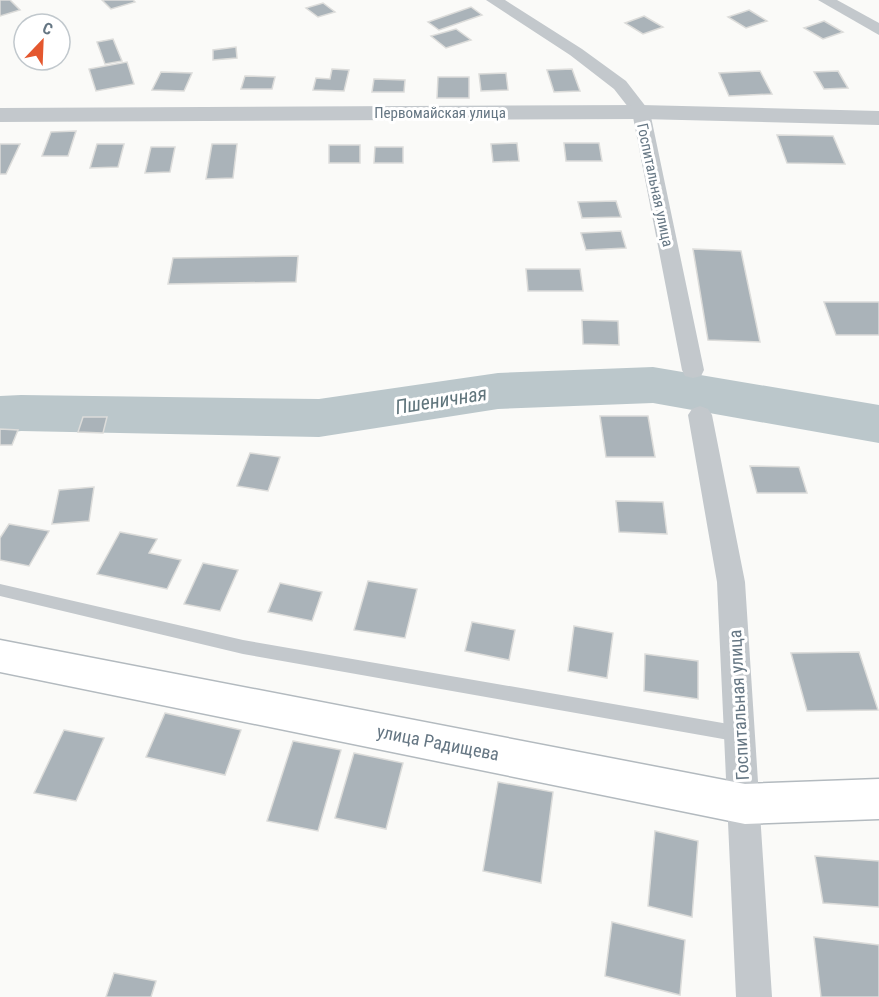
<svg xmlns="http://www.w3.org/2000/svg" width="879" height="997" viewBox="0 0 879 997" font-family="'Roboto Condensed',sans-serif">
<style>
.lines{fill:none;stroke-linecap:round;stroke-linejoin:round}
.river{fill:#bbc7cb;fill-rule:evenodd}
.building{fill:#aab3b9;stroke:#dcdcda;stroke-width:1.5}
.secondary-casing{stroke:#b3babf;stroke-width:3}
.service{fill:#c3c8cc;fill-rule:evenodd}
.minor{fill:#c3c8cc;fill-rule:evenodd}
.tertiary{fill:#c3c8cc;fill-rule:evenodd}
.secondary{fill:#fff;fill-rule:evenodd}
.labels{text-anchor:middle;stroke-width:6;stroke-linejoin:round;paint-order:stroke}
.far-street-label{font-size:15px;fill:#657683;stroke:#fff}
.street-label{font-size:18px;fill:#657683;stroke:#fff}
.water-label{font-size:20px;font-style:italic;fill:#60757c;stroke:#fff}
</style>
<rect width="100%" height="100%" fill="#fafaf8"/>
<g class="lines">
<polygon class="river" points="653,367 879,405 879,443 653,403 498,409 319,437 21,431 0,434 0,396 21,395 319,399 498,373"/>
</g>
<g class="building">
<polygon points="0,0 10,0 20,10 0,16"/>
<polygon points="102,0 133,0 135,2 111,9"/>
<polygon points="323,3 335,12 318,17 306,8"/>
<polygon points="471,7 482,15 439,30 428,22"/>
<polygon points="749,10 767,21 746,28 728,17"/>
<polygon points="644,16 663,27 643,34 625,23"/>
<polygon points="824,21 843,32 823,39 804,28"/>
<polygon points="456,29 471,40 446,48 431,36"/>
<polygon points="113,39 122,61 105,64 97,42"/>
<polygon points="236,47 237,58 213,60 213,50"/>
<polygon points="127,62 134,84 96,91 89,69"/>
<polygon points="332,69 349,70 344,91 313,90 316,78 330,79"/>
<polygon points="572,69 580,91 554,92 547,70"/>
<polygon points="760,71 772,94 729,96 719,73"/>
<polygon points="838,71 848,88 824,89 814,72"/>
<polygon points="161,72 192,73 184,91 152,90"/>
<polygon points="506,73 508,90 481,91 479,74"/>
<polygon points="245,76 275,77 272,89 241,89"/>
<polygon points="438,77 469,77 469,98 437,98"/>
<polygon points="374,79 405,80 404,92 372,92"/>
<polygon points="76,131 68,156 42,156 51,132"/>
<polygon points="777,135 833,136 845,164 787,163"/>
<polygon points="517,143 519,161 493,162 491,144"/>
<polygon points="564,143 599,143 602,161 566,161"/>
<polygon points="0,144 20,144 6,174 0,174"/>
<polygon points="97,144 124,144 118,167 90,168"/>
<polygon points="212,144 237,144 233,178 206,179"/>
<rect x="329" y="145" width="31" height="18"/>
<polygon points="151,147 175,147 170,172 145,173"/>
<polygon points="375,147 403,147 403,163 374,163"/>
<polygon points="616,201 621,217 582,218 578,202"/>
<polygon points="621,231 626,248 586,250 581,233"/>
<polygon points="693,249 741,251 760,342 708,340"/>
<polygon points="298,256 296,282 168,284 173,258"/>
<polygon points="526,269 580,269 583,291 528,291"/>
<polygon points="824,302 879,302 879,335 836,335"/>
<polygon points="582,320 618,321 619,345 583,344"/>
<polygon points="600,416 648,416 655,457 606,457"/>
<polygon points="83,417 107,417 103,433 78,432"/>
<polygon points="0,429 18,430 12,445 0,445"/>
<polygon points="250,453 280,457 268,491 237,486"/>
<polygon points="750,466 799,467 807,493 757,493"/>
<polygon points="94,487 89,521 52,524 59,490"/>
<polygon points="616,501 663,502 667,534 619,532"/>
<polygon points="9,524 49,531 29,566 0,560 0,538"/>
<polygon points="120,532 157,539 149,553 181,560 167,589 97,574"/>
<polygon points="203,563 238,570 220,611 184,604"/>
<polygon points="368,581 417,589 405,638 354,630"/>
<polygon points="280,583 322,592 312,621 268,612"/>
<polygon points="472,622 515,630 509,660 465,651"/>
<polygon points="574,626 613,633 607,678 568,671"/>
<polygon points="859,652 878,710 807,711 791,653"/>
<polygon points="645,654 698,661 698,699 644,691"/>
<polygon points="165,713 241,730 225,775 146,757"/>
<polygon points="64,730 104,738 76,801 34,793"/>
<polygon points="293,741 341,750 318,831 267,821"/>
<polygon points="354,753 403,763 386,829 335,818"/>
<polygon points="498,782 553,792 541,883 483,871"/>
<polygon points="655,831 698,841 692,917 648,906"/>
<polygon points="815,856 879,861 879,907 823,903"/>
<polygon points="612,922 685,940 680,995 605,976"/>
<polygon points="814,937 879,945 879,997 821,997"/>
<polygon points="114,973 156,981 151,997 106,997"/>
</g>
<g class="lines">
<g class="secondary-casing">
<polygon id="secondary" points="0,640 745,784 879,779 879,819 745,824 0,672"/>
</g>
<polygon class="service" points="0,584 243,640 740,726 746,729 748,734 746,739 740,742 243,654 0,596"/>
<g class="minor">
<polygon points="486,0 505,0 582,49 626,81 650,112 704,370 701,376 693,378 685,376 682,370 632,112 614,89 570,55"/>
<polygon points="818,0 837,0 879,23 879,35"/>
<polygon points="700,406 708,409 712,415 745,582 772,997 736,997 717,582 688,415 692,409"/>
</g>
<polygon class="tertiary" points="641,105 879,111 879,125 641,119 0,122 0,108"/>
<use href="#secondary" class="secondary"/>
</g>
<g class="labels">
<g class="far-street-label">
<text x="440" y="118">Первомайская улица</text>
<text transform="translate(655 185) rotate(78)" y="5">Госпитальная улица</text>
</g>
<g class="street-label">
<text transform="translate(739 705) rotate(-93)" y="6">Госпитальная улица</text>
<text transform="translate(438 743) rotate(11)" y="6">улица Радищева</text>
</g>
<g class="water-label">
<text transform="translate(441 400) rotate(-9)" y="7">Пшеничная</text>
</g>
</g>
<g transform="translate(42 42) rotate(23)"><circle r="28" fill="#ffffff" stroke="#c1c8cd" stroke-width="1.5"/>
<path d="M0-4.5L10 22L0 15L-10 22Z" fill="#e4572e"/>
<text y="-9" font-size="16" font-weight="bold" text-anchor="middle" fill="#657683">С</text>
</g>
</svg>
